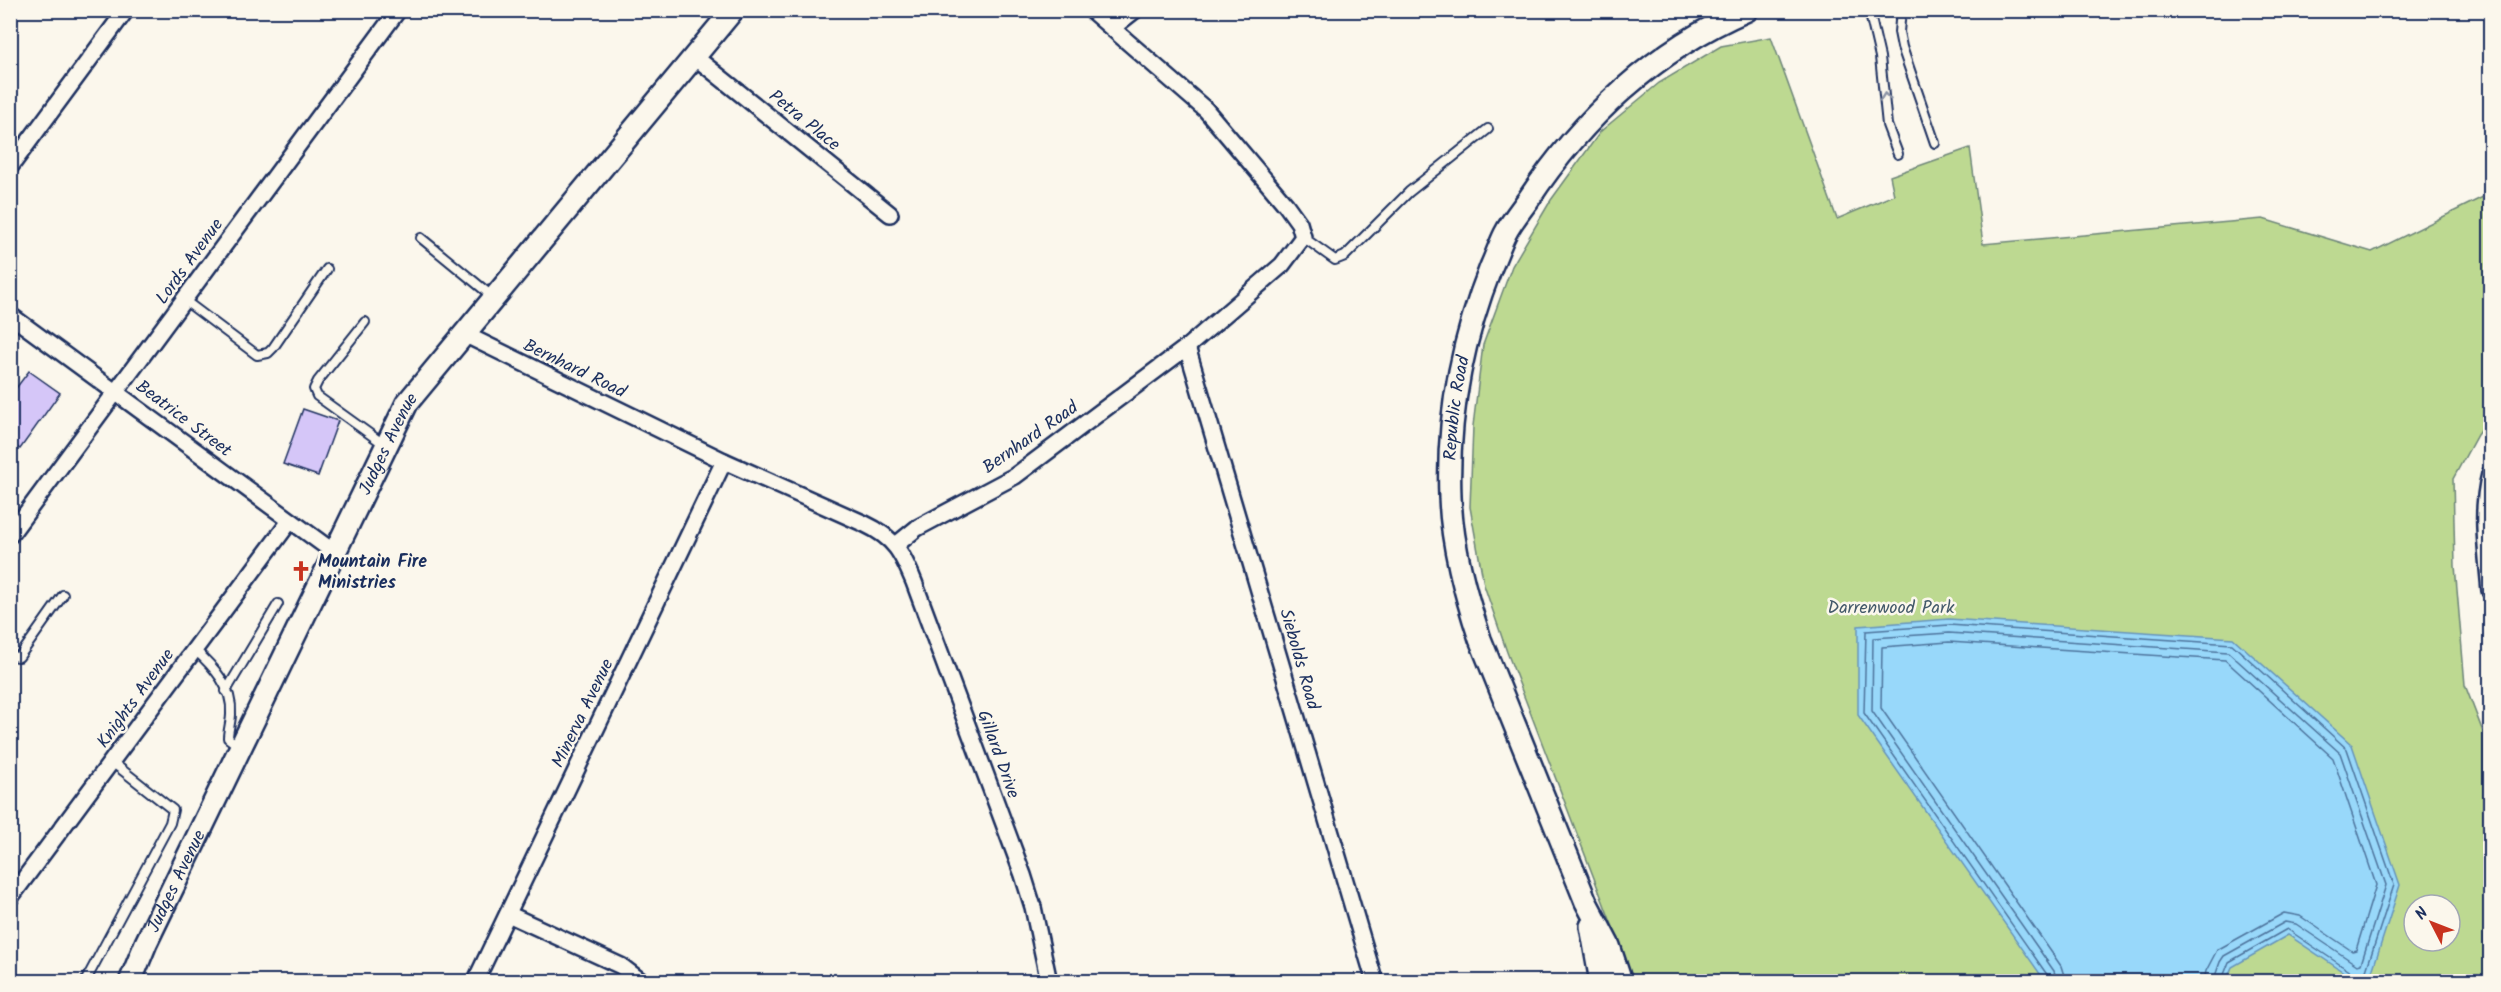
<svg xmlns="http://www.w3.org/2000/svg" width="2501" height="992" viewBox="0 0 2501 992" font-family="Kalam,sans-serif">
<style>
.green{fill:#bdd991;stroke:#6c8478;stroke-width:1.5;fill-rule:evenodd}
.water{fill:#98d8fa;stroke:#6694bc;stroke-width:1.5}
.lines{fill:none;stroke-linecap:round;stroke-linejoin:round}
.shore{stroke:#4d739c;stroke-width:1.5}
.building{fill:#d5c6f8;stroke:#1b2f5e;stroke-width:1.5}
.lane-casing{stroke:#1b2f5e;stroke-width:12}
.street-casing{stroke:#1b2f5e;stroke-width:20}
.secondary-casing{stroke:#1b2f5e;stroke-width:26}
.lane{stroke:#fbf7ec;stroke-width:8}
.street{stroke:#fbf7ec;stroke-width:15}
.secondary{stroke:#fbf7ec;stroke-width:21}
.oneway{stroke:#8b93a5}
.labels{text-anchor:middle;stroke-width:5;stroke-linejoin:round;paint-order:stroke}
.street-label{font-size:18px;fill:#1b2f5e;stroke:#fbf7ec}
.poi-label{font-size:18px;font-weight:bold;fill:#1b2f5e;stroke:#fbf7ec;text-anchor:start}
.park-label{font-size:18px;fill:#445a6b;stroke:#fbf7ec}
</style>
<rect width="100%" height="100%" fill="#fbf7ec"/>
<filter id="ink" filterUnits="userSpaceOnUse"><feTurbulence type="fractalNoise" baseFrequency=".0167" numOctaves="2"/><feDisplacementMap in="SourceGraphic" scale="12" xChannelSelector="R" yChannelSelector="G"/><feConvolveMatrix kernelMatrix="1 2 1 2 8 2 1 2 1" color-interpolation-filters="sRGB"/></filter>
<g filter="url(#ink)">
<path class="green" d="M1771 37 1837 219 1894 195 1890 176 1970 148 1983 244 2263 219 2372 252 2485 196 2490 201V417L2477 435 2453 479 2455 566 2465 685 2483 732 2484 957 2490 960V981L1634 982 1507 652 1484 585 1470 507 1473 426 1483 345 1512 266 1551 200 1601 131 1659 83 1721 46ZM2414 905H2450V941H2414Z"/>
<polygon class="water" points="1949,619 2233,638 2352,745 2400,885 2369,981 2357,981 2288,935 2232,967 2226,981 2045,981 1858,715 1858,626"/>
<g class="lines">
<g class="shore">
<polyline points="2049,982 2048,976 1864,713 1866,631 1949,625 2232,644 2347,749 2394,885 2364,977 2360,978 2287,929 2229,962 2221,982"/>
<polyline points="2057,982 2054,971 1872,711 1873,638 1949,633 2228,652 2340,753 2386,885 2361,964 2357,965 2296,924 2285,922 2224,956 2220,962 2213,982"/>
<polyline points="2066,982 2061,966 1881,708 1882,647 1949,642 2225,660 2333,758 2376,885 2356,950 2352,951 2300,916 2284,913 2217,950 2206,971 2204,982"/>
</g>
</g>
<g class="building">
<polygon points="29,371 60,393 20,449 10,442 10,396"/>
<polygon points="303,409 338,421 318,476 283,464"/>
</g>
<g class="lines">
<g class="lane-casing">
<g id="lane">
<polyline points="1869,10 1880,57 1887,125 1898,154"/>
<polyline points="1901,10 1899,32 1902,47 1935,143"/>
<polyline points="1303,237 1335,260 1345,256 1409,192 1488,129"/>
<polyline points="421,238 493,297"/>
<polyline points="184,300 257,355 268,353 273,348 327,269"/>
<polyline points="365,322 318,381 314,389 317,396 385,445"/>
<path d="M195 650C213 666 233 687 231 714 231 722 228 730 228 738L240 747"/>
<polyline points="10,656 19,657 63,595"/>
<polyline points="226,691 278,604"/>
<polyline points="85,982 170,823 173,810 112,762"/>
</g>
</g>
<g class="street-casing">
<g id="street">
<polyline points="1112,28 1135,10"/>
<polyline points="695,57 890,214"/>
<polyline points="10,167 126,10"/>
<polyline points="10,315 335,553"/>
<path d="M464 334 724 461 865 524C895 538 902 553 914 582L1023 875 1033 907 1049 982"/>
<polyline points="1187,347 1375,982"/>
<path d="M2490 474C2480 511 2487 553 2490 591"/>
<polyline points="10,535 398,10"/>
<polyline points="896,545 917,528 1015,476 1187,347 1282,265 1303,237 1299,223 1286,205 1206,110 1091,10"/>
<polyline points="10,898 290,521"/>
<polyline points="508,914 621,966 642,982"/>
<polyline points="475,982 724,461"/>
</g>
</g>
<g class="secondary-casing">
<g id="secondary">
<polyline points="1591,926 1601,982"/>
<path id="s1" d="M130 982 146 943 407 403 733 10"/>
<path id="s2" d="M1621 982 1609 946 1586 902 1480 639C1465 593 1452 546 1450 497 1447 418 1462 340 1491 267 1496 256 1500 244 1505 234 1511 222 1520 211 1528 200 1582 118 1656 49 1747 10"/>
</g>
</g>
<use href="#lane" class="lane"/>
<use href="#street" class="street"/>
<use href="#secondary" class="secondary"/>
</g>
<defs><path id="oneway-chevron" d="M-2-3.5L2.5 0L-2 3.5" fill="none" stroke-width="1.6" stroke-linecap="round" stroke-linejoin="round" transform="scale(1.5)"/></defs>
<use class="oneway" href="#oneway-chevron" transform="translate(1885 97) rotate(-96)"/>
</g>
<defs>
<g id="church-bare" transform="scale(1.62)"><path d="M-1.2-6h2.4v3.5h3.3v2.4h-3.3V6h-2.4V-.1h-3.3v-2.4h3.3Z" fill="#c8321e" stroke="#fbf7ec" stroke-width="2.5" paint-order="stroke"/></g>
</defs>
<g fill-rule="evenodd">
<use href="#church-bare" x="301" y="571"/>
</g>
<g class="labels">
<g class="street-label">
<text transform="translate(805 120) rotate(39)" y="6">Petra Place</text>
<text transform="translate(189 261) rotate(-54)" y="6">Lords Avenue</text>
<text transform="translate(575 368) rotate(26)" y="6">Bernhard Road</text>
<text dy="6" stroke="none"><textPath href="#s2" startOffset="606">Republic Road</textPath></text>
<text transform="translate(184 418) rotate(37)" y="6">Beatrice Street</text>
<text transform="translate(1030 437) rotate(-35)" y="6">Bernhard Road</text>
<text dy="6" stroke="none"><textPath href="#s1" startOffset="597">Judges Avenue</textPath></text>
<text transform="translate(1300 659) rotate(74)" y="6">Siebolds Road</text>
<text transform="translate(135 698) rotate(-54)" y="6">Knights Avenue</text>
<text transform="translate(582 713) rotate(-64)" y="6">Minerva Avenue</text>
<text transform="translate(999 754) rotate(70)" y="6">Gillard Drive</text>
<text dy="6" stroke="none"><textPath href="#s1" startOffset="111">Judges Avenue</textPath></text>
</g>
<g class="poi-label">
<text x="318" y="567">Mountain Fire<tspan x="318" dy="21">Ministries</tspan></text>
</g>
<g class="park-label">
<text x="1891" y="613">Darrenwood Park</text>
</g>
</g>
<rect width="2501" height="992" fill="none" stroke="#fbf7ec" stroke-width="36"/>
<rect x="18" y="18" width="2465" height="956" fill="none" stroke="#1b2f5e" stroke-width="2" filter="url(#ink)"/>
<g transform="translate(2432 923) rotate(312)"><circle r="28" fill="#fbf7ec" stroke="#a1a7b3" stroke-width="1.5"/>
<path d="M0-4.5L10 22L0 15L-10 22Z" fill="#c8321e"/>
<text y="-9" font-size="16" font-weight="bold" text-anchor="middle" fill="#1b2f5e">N</text>
</g>
</svg>
